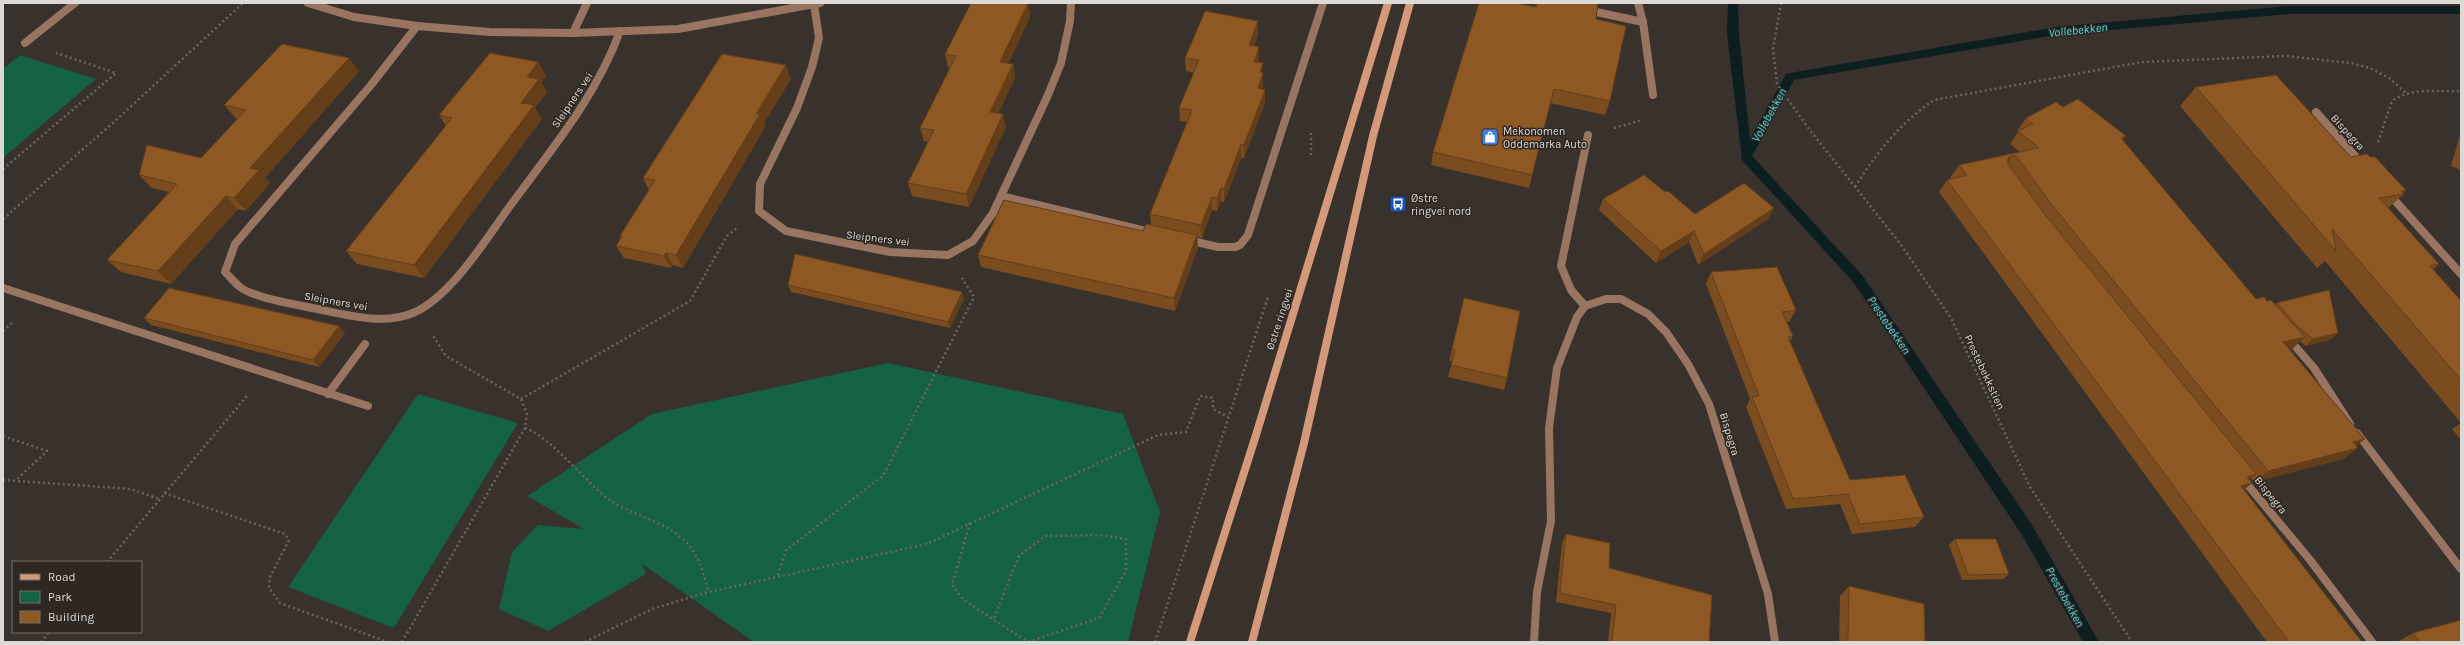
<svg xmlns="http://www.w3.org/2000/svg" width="2464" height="645" viewBox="0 0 2464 645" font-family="Karla,sans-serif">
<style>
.green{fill:#156144}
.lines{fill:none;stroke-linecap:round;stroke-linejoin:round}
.stream{fill:#0c1e20;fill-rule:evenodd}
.path{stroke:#6b6561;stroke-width:2.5;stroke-dasharray:2 3;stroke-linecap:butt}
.service{stroke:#997561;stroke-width:8}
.minor{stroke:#997561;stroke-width:8}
.secondary{stroke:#d39a79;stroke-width:8}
.wall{fill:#7a4c1f}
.shaded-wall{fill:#633e19}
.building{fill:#8e5824;stroke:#633e19}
.labels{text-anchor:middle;stroke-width:3;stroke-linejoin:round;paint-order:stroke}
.street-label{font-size:11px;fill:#ddd9d6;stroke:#2e2722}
.poi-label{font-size:11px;fill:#ddd9d6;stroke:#2e2722;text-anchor:start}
.water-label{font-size:12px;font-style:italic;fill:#47d9e5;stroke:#2e2722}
</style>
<rect width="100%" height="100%" fill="#38312c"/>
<g class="green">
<polygon points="20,55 96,79 3,158 3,69"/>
<polygon points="888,363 1123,414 1160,512 1128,642 754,642 641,563 646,574 548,631 499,609 512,552 538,525 584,529 527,496 652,414"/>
<polygon points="418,394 518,423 394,628 288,587"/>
</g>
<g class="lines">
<polygon class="stream" points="1728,3 1738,3 1739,34 1750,139 1786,74 1790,73 2056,27 2289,6 2461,6 2461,14 2289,14 2056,35 1794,80 1752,156 1862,275 2032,525 2099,642 2083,642 2022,535 1854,283 1742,160 1727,34"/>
<g class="path">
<polyline points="1781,3 1773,49 1777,84 1812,133 1899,242 1951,318 2030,487 2132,642"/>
<polyline points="1614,128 1642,120"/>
<polyline points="1311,133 1311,156"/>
<path d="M2378 142 2392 101C2411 87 2438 92 2461 91"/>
<polyline points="3,169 116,73 56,53"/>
<path d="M1855 187C1877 152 1900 123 1934 100L2142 62 2286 56 2350 63 2370 68 2389 78 2406 93"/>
<polyline points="3,219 113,123 243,3"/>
<polyline points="3,331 14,321"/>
<polyline points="521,399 690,301 727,236 737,228"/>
<path d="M525 428C551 437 585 482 611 501 635 517 666 521 686 542 699 556 704 574 708 592"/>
<polyline points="3,436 47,451 16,480"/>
<polyline points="3,480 131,489 159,499"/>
<polyline points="164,493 285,534 289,540 270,577 269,588 280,603 388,642"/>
<polyline points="970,523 952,585 965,601 1028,642"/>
<polyline points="107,562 247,396"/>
<polyline points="778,575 786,550 883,476 974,297 962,278"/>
<polyline points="994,618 1019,556 1045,536 1099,535 1126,539 1126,571 1099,618 1028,642"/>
<polyline points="41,642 49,632"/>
<polyline points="402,642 525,428 527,414 521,399 446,356 432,334"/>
<polyline points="585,642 652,609 704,593 927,544 1158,435 1186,432 1200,396 1213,398 1213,409 1228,417"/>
<polyline points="1155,642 1268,297"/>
</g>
<g class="service">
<polyline points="1638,3 1643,22 1653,95"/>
<polyline points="1587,10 1643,22"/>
<polyline points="25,43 75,3"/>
<polyline points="2316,112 2361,163"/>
<polyline points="2389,194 2461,274"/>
<polyline points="1235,247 1240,245 1248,235 1323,3"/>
<polyline points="3,288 368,406"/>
<polyline points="1585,306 1571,290 1561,266 1588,135"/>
<polyline points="2288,338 2314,368 2350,424"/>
<polyline points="328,394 365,344"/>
<polyline points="2357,433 2461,569"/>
<polyline points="2242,478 2310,560 2372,642"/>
</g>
<g class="minor">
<polyline points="308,3 354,17 417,26 490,32 573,33 678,29 820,3"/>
<polyline points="814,4 819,38 812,67 797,108 760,184 759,211 786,231 890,252 948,255 973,241 993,213 1048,95 1061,63 1070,21 1071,3"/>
<path d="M417 26 371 85 235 244 225 272C230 277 235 283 240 287 254 298 294 304 312 308 344 314 382 326 413 313 451 297 486 239 510 206 551 150 596 97 620 31"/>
<polyline points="573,33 587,3"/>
<polyline points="1001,196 1154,233"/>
<polyline points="1188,240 1218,247 1235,247"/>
<polyline points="1534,642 1537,592 1551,521 1549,428 1557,368 1577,317 1585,306 1606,299 1621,299 1648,314 1666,332 1688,364 1709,404 1768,594 1775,642"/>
</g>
<g class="secondary">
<polyline points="1190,642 1256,435 1388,3"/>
<polyline points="1252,642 1304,443 1373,136 1410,3"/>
</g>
</g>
<g class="wall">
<polygon points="1028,3 1030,17 1008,64 1013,64 1015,78 998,113 1006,127 969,207 912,196 908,183 928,142 924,141 920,128 950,68 948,67 945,54"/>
<polygon points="1536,3 1596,3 1596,19 1610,101 1605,115 1550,103 1529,188 1431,165 1433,152 1535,7"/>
<polygon points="1258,21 1258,35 1254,46 1259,61 1258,63 1262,73 1263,73 1263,86 1262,89 1265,90 1265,103 1244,158 1241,158 1224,202 1221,201 1217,211 1212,210 1202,238 1197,237 1198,248 1175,311 981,267 978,255 1143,231 1151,225 1150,214 1187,122 1180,121 1179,108 1194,73 1186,71 1185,58"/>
<polygon points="538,62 546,76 541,82 547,92 535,108 542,119 424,278 357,264 346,251 446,126 439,115"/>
<polygon points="359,71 265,178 270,183 246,211 238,209 171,284 121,272 107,260 169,192 152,188 139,175 201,158 237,119 236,118 224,105"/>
<polygon points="791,79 764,123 765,127 683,268 673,265 671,268 624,258 616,246 621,238 620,236 649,190 643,178"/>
<polygon points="2196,87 2351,157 2406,190 2403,193 2404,194 2388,208 2439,264 2433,269 2461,301 2461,440 2452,429 2461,423 2325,261 2317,268 2180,106"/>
<polygon points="2063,107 2126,136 2122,140 2256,299 2267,301 2275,305 2277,303 2338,333 2330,340 2305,346 2300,341 2292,349 2289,349 2365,439 2356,446 2358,448 2343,459 2254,482 2251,478 2249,480 2252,483 2244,490 2362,642 2267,642 1939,192 1947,180 1951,179 1950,178 1959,165 2020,152 2010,144 2018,132 2017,131 2026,118"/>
<polygon points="2460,135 2461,135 2461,170 2451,166"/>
<polygon points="1665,192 1695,214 1774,208 1768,219 1698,265 1689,242 1656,263 1599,210 1603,199"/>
<polygon points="1711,272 1796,310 1789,322 1786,322 1793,336 1790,341 1850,480 1924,517 1915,527 1852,534 1840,504 1786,509 1746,407 1750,399 1706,284"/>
<polygon points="788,285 964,299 950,328 791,292"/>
<polygon points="1464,298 1507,378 1504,390 1448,377 1452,361 1449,361"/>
<polygon points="144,318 339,326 345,333 319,367 151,325"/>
<polygon points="1566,534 1609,568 1709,642 1608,642 1611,613 1556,602 1562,543"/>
<polygon points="1955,539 2009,574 2003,579 1962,580 1949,545"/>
<polygon points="1849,586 1925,642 1839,642 1840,596"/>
<polygon points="2413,633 2461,642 2397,642"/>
</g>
<g class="shaded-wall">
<polygon points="1028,3 1030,17 1003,75 1000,62"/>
<polygon points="1258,21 1258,35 1249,59 1249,45"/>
<polygon points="1259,47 1259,61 1253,75 1254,62"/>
<polygon points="349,58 359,71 265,178 270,183 246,211 234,198 250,168"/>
<polygon points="538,62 546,76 541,82 547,92 535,108 542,119 424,278 414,265 521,103 527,77"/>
<polygon points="1263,63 1262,76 1263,73 1263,86 1258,101 1258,88 1260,72"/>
<polygon points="1013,64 1015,78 993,125 990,112"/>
<polygon points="786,65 791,79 764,123 765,127 683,268 676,255 756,114"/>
<polygon points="1265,90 1265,103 1244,158 1244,145"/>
<polygon points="1003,114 1006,127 969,207 966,194"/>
<polygon points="1241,144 1241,158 1224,202 1224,189"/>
<polygon points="2013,155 2004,168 2008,158"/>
<polygon points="1221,188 1221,201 1217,211 1217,198"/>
<polygon points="226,196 238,209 171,284 158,271"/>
<polygon points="1212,197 1212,210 1202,238 1201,225"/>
<polygon points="1774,208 1768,219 1698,265 1704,254"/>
<polygon points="1694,231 1689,242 1656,263 1661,251"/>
<polygon points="1197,235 1198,248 1175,311 1174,298"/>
<polygon points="666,253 673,265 671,268 664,256"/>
<polygon points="962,292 964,299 950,328 948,322"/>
<polygon points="339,326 345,333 319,367 313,360"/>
<polygon points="2338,333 2330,340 2305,346 2313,339"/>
<polygon points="2305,337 2292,349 2270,354 2283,342"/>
<polygon points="2365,439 2350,450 2353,442"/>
<polygon points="2358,448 2343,459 2254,482 2268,471"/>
<polygon points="2256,474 2243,485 2247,477"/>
<polygon points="2252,483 2238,494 2241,486"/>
</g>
<g class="building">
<polygon points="971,3 1028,3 1000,62 1013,64 990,112 1003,114 966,194 908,183 934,130 920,128 956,56 945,54"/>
<polygon points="1479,3 1516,3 1536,7 1537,3 1593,3 1598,4 1596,19 1626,26 1610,101 1554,89 1532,175 1433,152"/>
<polygon points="1205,11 1258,21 1249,45 1259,47 1254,62 1263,63 1260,72 1263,73 1258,88 1265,90 1244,145 1241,144 1224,189 1221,188 1217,198 1212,197 1201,225 1150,214 1192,110 1179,108 1199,60 1185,58"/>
<polygon points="282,44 349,58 250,168 259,170 234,198 226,196 158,271 107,260 177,184 139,175 147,145 201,158 246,110 224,105"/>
<polygon points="490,53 538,62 527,77 539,79 521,103 534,105 414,265 346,251 452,118 439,115"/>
<polygon points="722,54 786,65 756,114 760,114 676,255 666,253 664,256 616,246 622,236 620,236 655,180 643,178"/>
<polygon points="2276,75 2351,157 2367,154 2370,157 2375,157 2406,190 2401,191 2404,194 2379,198 2439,264 2430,266 2461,301 2461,380 2332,229 2336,251 2196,87"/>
<polygon points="2078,99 2126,136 2121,138 2256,299 2264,297 2267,301 2271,300 2305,337 2283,342 2365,439 2353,442 2358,448 2268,471 2052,205 2017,157 2013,155 2008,158 2008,164 2043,212 2256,474 2247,477 2252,483 2241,486 2362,642 2289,642 1947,180 1967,175 1959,165 2039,148 2018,131 2033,124 2026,118 2056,102 2063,107"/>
<polygon points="1644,175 1665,192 1668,191 1695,214 1744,183 1774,208 1704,254 1694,231 1661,251 1603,199"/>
<polygon points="1004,200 1143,231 1146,224 1197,235 1174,298 978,255"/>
<polygon points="795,254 962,292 948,322 788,285"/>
<polygon points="1777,267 1796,310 1782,312 1793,336 1788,337 1850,480 1905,475 1924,517 1860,524 1848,494 1793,499 1752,397 1759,396 1711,272"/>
<polygon points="169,288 339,326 313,360 144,318"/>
<polygon points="2329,290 2338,333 2313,339 2297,326 2277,303"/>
<polygon points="1464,298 1520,311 1507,378 1451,365 1455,350 1452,349"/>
<polygon points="1566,534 1610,543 1609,568 1712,595 1709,642 1612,642 1616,605 1560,593"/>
<polygon points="1955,539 1996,539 2009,574 1968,575"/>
<polygon points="1849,586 1924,604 1925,642 1848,642"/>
<polygon points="2461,620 2461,642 2420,642 2413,633"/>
</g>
<defs>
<g id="shop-square" transform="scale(0.9)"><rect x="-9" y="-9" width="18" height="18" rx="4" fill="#3f7fe0" stroke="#2e2722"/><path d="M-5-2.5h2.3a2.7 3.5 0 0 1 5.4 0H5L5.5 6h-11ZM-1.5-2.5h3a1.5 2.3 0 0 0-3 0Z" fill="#fff"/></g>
<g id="bus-square" transform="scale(0.9)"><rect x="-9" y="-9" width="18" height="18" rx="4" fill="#1a4fb4" stroke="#2e2722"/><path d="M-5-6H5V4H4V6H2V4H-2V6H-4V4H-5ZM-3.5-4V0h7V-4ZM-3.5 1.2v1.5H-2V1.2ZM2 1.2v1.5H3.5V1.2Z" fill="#fff"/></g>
</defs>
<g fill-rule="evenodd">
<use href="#shop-square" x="1490" y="137"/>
<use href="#bus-square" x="1398" y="204"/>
</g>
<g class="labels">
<g class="street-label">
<text transform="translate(572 100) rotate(-56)" y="4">Sleipners vei</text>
<text transform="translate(2348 132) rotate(48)" y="4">Bispegra</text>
<text transform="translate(878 238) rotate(7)" y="4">Sleipners vei</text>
<text transform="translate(336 301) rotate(10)" y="4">Sleipners vei</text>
<text transform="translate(1279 319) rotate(-72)" y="4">Østre ringvei</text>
<text transform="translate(1985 372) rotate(65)" y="4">Prestebekkstien</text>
<text transform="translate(1730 434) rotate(73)" y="4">Bispegra</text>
<text transform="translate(2271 495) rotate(51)" y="4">Bispegra</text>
</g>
<g class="poi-label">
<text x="1503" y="135">Mekonomen<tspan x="1503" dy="13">Oddemarka Auto</tspan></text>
<text x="1411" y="202">Østre<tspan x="1411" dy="13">ringvei nord</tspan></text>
</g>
<g class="water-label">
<text transform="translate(2078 30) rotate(-6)" y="4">Vollebekken</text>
<text transform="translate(1769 115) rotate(-61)" y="4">Vollebekken</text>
<text transform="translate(1889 325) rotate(56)" y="4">Prestebekken</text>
<text transform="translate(2065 597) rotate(61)" y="4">Prestebekken</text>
</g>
</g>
<rect width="2464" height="645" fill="none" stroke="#ddd9d6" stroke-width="8"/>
<rect x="12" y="561" width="130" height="72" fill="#2e2722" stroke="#746e6a"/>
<rect x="20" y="574" width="20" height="6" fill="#d39a79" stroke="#746e6a"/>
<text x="48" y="581" font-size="12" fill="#ddd9d6">Road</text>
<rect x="20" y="591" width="20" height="12" fill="#156144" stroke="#746e6a"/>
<text x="48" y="601" font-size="12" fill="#ddd9d6">Park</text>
<rect x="20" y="611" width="20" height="12" fill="#8e5824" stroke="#746e6a"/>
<text x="48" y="621" font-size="12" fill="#ddd9d6">Building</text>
</svg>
